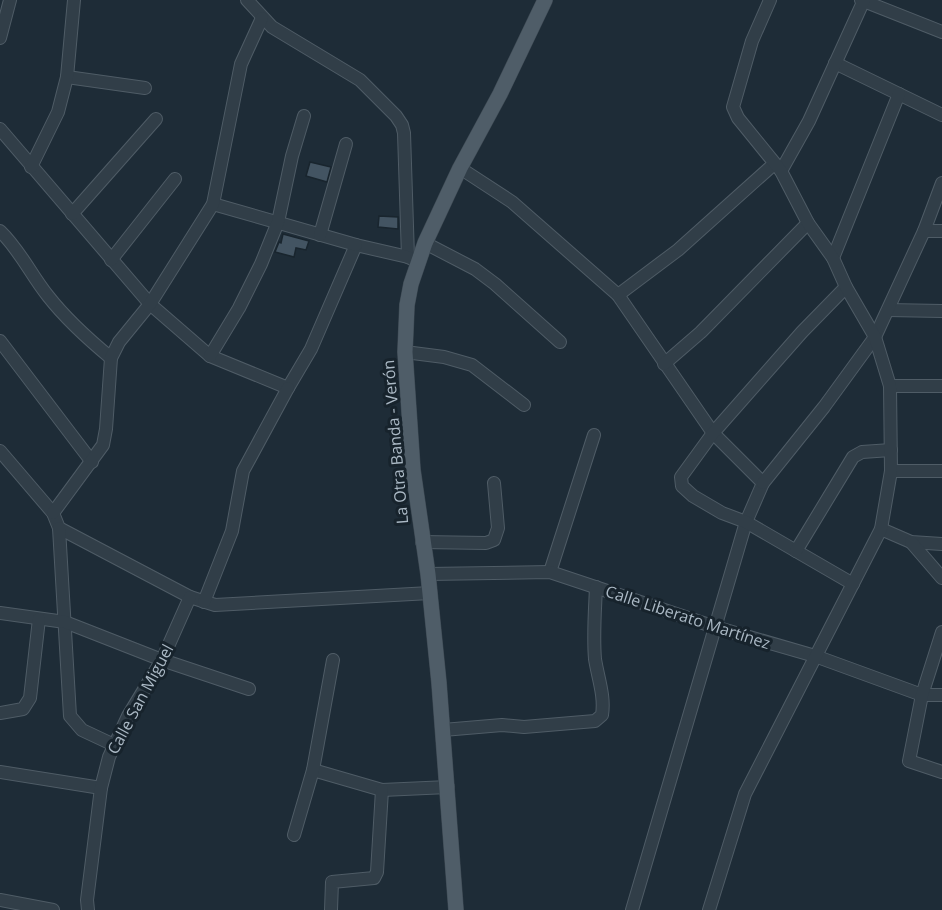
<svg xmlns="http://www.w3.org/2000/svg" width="942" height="910" viewBox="0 0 942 910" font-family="'Open Sans',sans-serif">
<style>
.building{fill:#435462;stroke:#19252e;stroke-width:1.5}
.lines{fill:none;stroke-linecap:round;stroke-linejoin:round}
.minor-casing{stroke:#4f5c66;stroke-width:14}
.major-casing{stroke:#3b4751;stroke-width:16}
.minor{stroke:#313e48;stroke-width:12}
.major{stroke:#4f5d68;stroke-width:15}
.labels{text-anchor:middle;stroke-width:6;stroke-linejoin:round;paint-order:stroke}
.street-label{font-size:16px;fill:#abb9c5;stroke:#17232c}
</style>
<rect width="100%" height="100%" fill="#1e2c37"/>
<g class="building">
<polygon points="310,162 331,167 327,182 306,176"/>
<polygon points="379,216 398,217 398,229 378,227"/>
<polygon points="283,234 309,241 306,250 296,248 294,257 275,252 279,242 281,243"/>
</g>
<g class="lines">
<g class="minor-casing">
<g id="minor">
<polyline points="247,0 272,27 360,80 396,116 402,125 404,133 408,257 414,260"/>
<polyline points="861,0 942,32"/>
<polyline points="0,38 10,0"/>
<polyline points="835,63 942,115"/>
<polyline points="67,77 145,88"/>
<polyline points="0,129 150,304 210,356 288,388 311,349 356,245 408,257"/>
<polyline points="31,167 58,112 67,77 74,0"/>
<polyline points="460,168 512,202 618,295 713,433 763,483 746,522 632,910"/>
<polyline points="781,171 809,121 864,0"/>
<polyline points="213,204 356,245"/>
<polyline points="72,214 156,119"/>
<path d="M0 231C20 250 31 275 48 296 66 319 88 339 111 358"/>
<polyline points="924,231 942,231"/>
<polyline points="320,235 346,144"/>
<polyline points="425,243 475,269 495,284 560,342"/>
<polyline points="833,258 899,94"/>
<polyline points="111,260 175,179"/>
<polyline points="846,287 802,332 713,433 681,477 682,486 693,496 722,513 746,522 853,584"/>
<polyline points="618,295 678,250 774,164"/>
<polyline points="888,310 942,311"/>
<polyline points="0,341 92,462"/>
<polyline points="405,352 444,357 472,365 524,405"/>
<polyline points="210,356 239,308 261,264 278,222 292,156 304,116"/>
<polyline points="664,364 701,332 808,223"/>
<polyline points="890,386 942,386"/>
<polyline points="0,451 53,513 59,528 190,597 215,605 430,593"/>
<polyline points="891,471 942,471"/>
<polyline points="763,483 824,407 875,337 924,231 942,183"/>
<polyline points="53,513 103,445 106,429 111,358 119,342 150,304 213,204 241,64 262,18"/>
<polyline points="59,528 70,716 82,730 114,745"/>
<polyline points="881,529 911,542 942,544"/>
<polyline points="422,542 486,543 494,540 498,528 494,483"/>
<polyline points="911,542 942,578"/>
<polyline points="796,551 853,457 862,452 891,450"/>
<polyline points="550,572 594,435"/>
<polyline points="428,574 550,572 715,627 815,656 922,695 942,695"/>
<polyline points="204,602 232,531 243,471 288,388"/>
<polyline points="0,613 65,622 162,660 249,689"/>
<polyline points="942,632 922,695 909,761 942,772"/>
<polyline points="0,713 23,709 30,698 39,619"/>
<path d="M443 730 502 725 524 727 595 721 602 715C605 696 598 678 595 659 593 635 595 611 596 587"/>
<polyline points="313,770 382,790 448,787"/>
<polyline points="0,772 101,788"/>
<polyline points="294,835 313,770 333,660"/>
<polyline points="0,900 53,910"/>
<polyline points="88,910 87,900 101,788 109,757 128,716 162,660 190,597"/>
<polyline points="331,910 332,882 374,878 377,872 382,790"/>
<polyline points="709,910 745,794 881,529 891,471 890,386 875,337 846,287 833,258 808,223 781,171 738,118 733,107 752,41 770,0"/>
</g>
</g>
<g class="major-casing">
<polyline id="major" points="456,910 439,683 428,574 413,470 405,352 407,305 411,284 425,243 460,168 500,94 545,0"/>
</g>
<use href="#minor" class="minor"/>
<use href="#major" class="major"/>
</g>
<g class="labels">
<g class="street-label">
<text transform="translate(395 442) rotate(-95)" y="6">La Otra Banda - Verón</text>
<text transform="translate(688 617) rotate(18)" y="6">Calle Liberato Martínez</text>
<text transform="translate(140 699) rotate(-62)" y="6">Calle San Miguel</text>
</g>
</g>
</svg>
